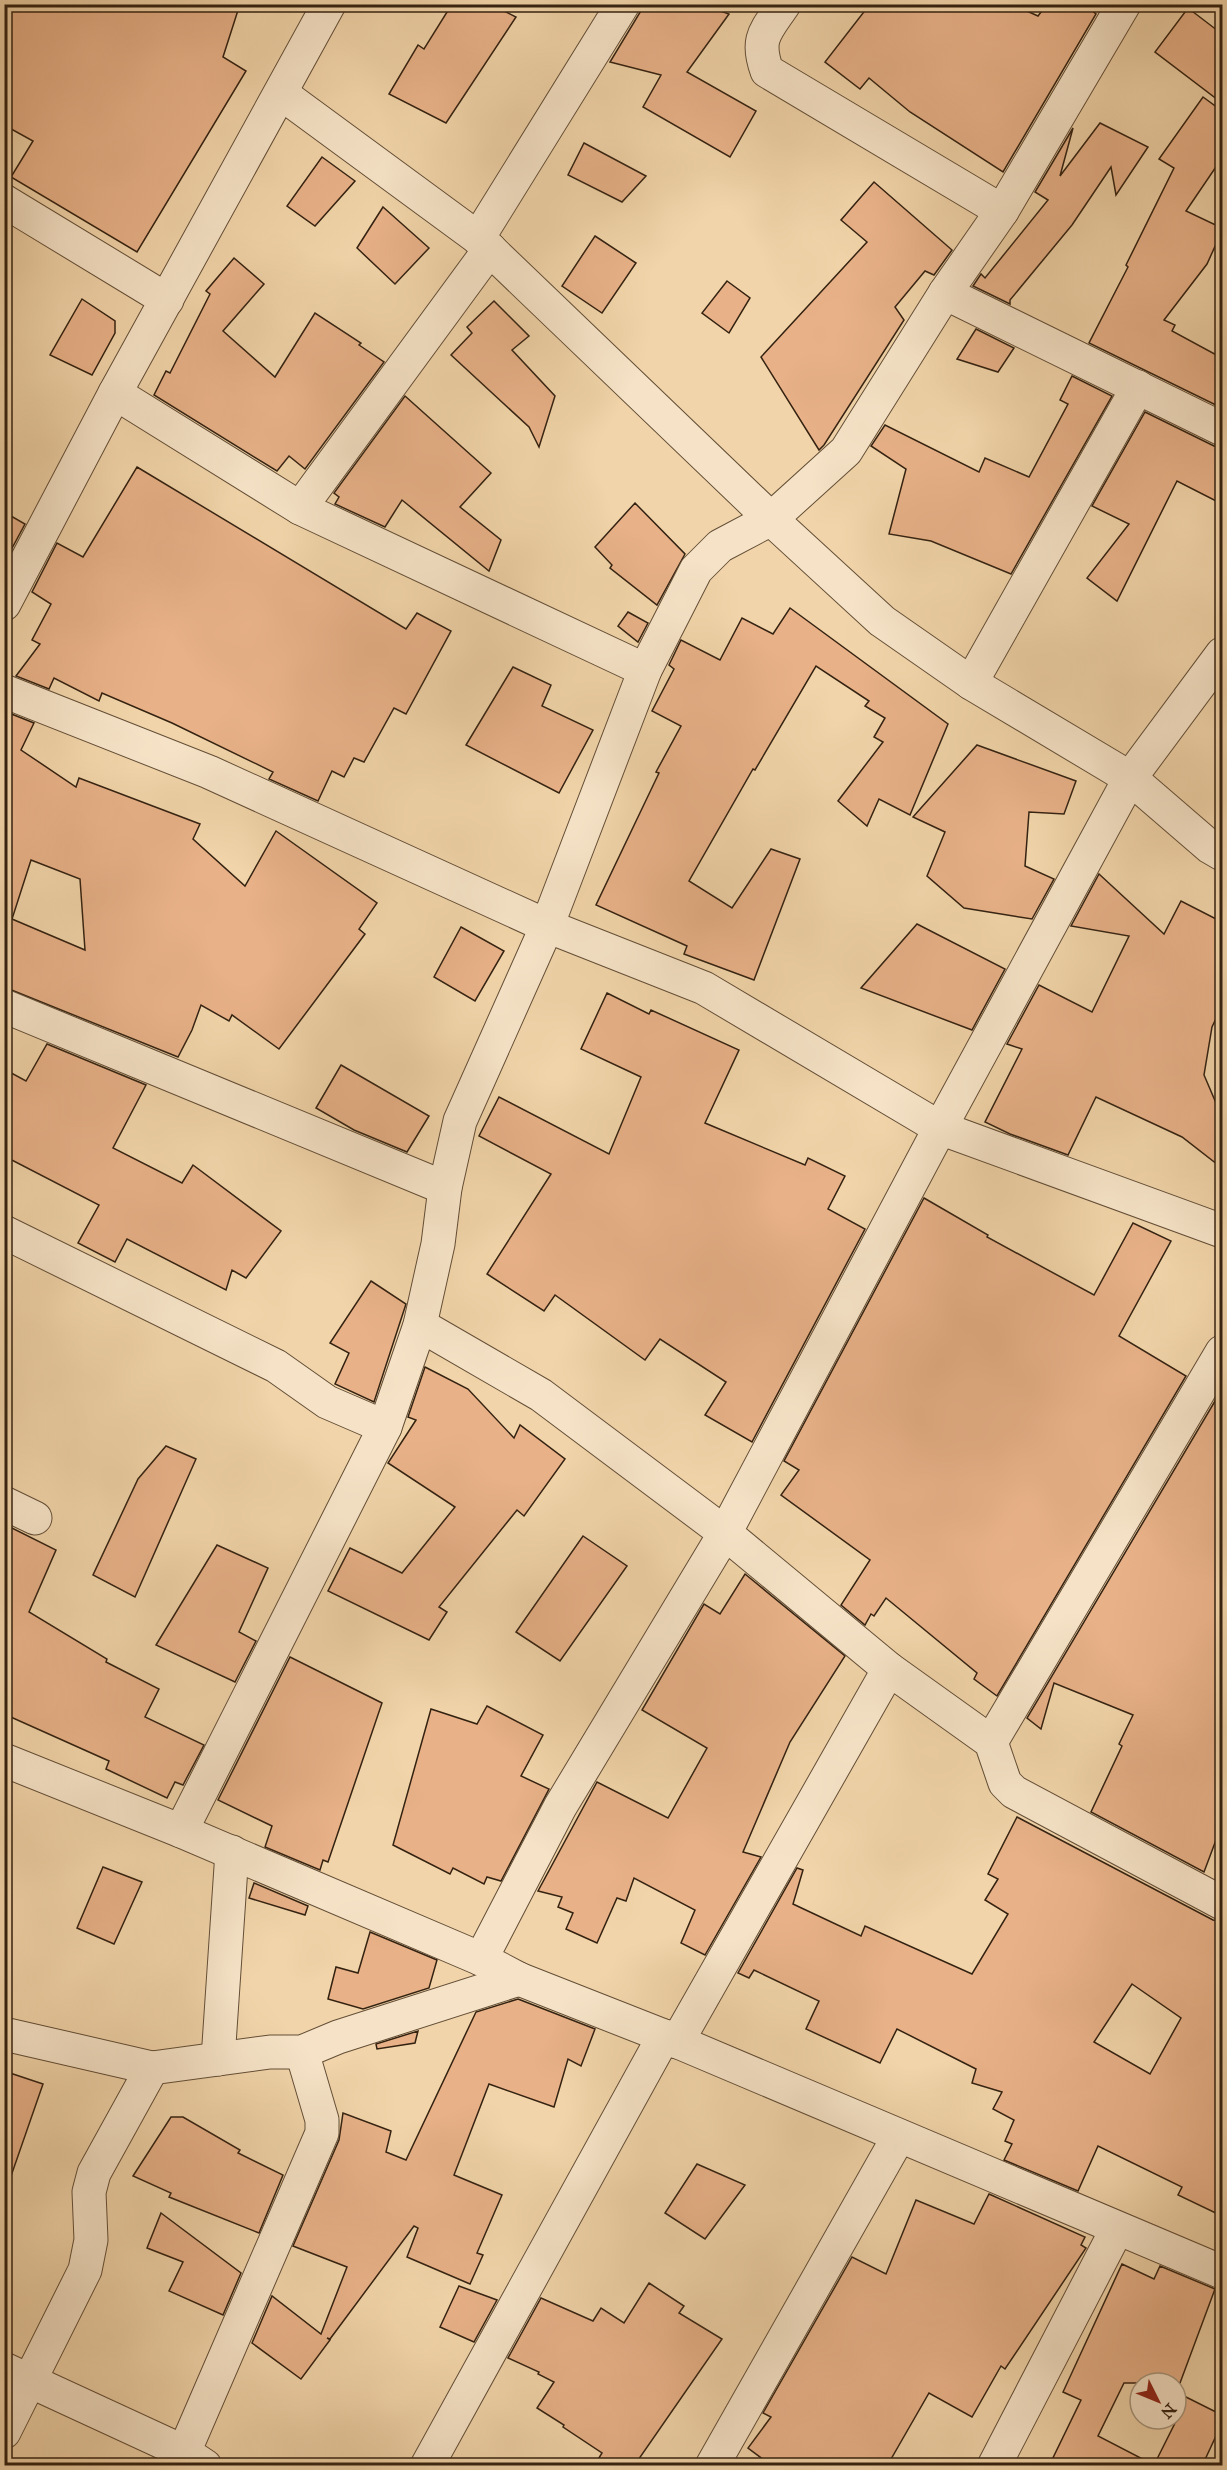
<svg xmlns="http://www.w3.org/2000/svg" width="1227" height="2470" viewBox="0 0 1227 2470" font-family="'IM FELL Great Primer',serif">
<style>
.building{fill:#e8b188;stroke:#342211;stroke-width:1.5;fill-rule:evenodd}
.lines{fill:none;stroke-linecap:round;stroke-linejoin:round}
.minor-casing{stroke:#634e37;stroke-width:35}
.minor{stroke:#f6e3c7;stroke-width:33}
</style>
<rect width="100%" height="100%" fill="#f1d4a9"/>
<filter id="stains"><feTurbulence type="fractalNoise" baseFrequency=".00333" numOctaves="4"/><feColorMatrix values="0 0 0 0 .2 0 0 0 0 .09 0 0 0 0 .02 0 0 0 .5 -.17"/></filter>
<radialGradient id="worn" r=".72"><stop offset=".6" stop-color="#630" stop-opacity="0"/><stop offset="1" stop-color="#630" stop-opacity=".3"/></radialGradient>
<g class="building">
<polygon points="4,4 240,4 223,57 246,71 137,252 11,177 33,141 4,125"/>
<polygon points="452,4 490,4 516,17 446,123 389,94 418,45 424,49"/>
<polygon points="645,4 701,4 729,14 687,72 756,111 730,157 643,107 661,75 610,62"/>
<polygon points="870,4 1011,4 1038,16 1047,4 1084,4 1096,14 1003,172 910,112 869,78 860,89 825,62"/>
<polygon points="1188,8 1222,34 1222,103 1155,52"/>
<polygon points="1203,97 1222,111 1222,158 1186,211 1222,228 1222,231 1207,264 1164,320 1175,325 1172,331 1222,358 1222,408 1089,343 1128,267 1126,265 1174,168 1159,159"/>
<polygon points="1100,123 1148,147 1116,195 1111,167 1072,225 1010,300 1010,304 973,286 981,274 985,278 1048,200 1035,192 1073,128 1060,176"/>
<polygon points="584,143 646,176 622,202 568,175"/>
<polygon points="322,157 355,181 315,226 287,206"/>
<polygon points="874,182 952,250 934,275 925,271 895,307 904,320 824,445 819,450 761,357 867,242 841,220"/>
<polygon points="383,207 429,248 395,284 357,248"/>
<polygon points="595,236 636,263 602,313 562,286"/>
<polygon points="234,258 264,284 223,331 275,377 315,313 361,343 359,345 384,362 305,469 289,456 277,471 154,395 166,371 170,373 210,294 206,291"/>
<polygon points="727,281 750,298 729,333 702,313"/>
<polygon points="82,299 115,321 115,333 92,375 50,355"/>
<polygon points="494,301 529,336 512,350 555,396 539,447 529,427 451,355 472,333 467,327"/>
<polygon points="976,329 1014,348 998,372 957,359"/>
<polygon points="1072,376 1112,396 1011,574 931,541 889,534 906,469 871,446 885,425 979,472 985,458 1029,477 1068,404 1060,400"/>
<polygon points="405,396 491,473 460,507 501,540 489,571 402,500 385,527 335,504 339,497 334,493"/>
<polygon points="1145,412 1214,446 1222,448 1222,504 1177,481 1117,601 1087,578 1129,524 1092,506"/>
<polygon points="137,467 406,629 417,613 451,631 406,714 394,708 364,762 354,758 344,777 332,771 318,801 269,779 273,772 172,723 102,693 99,701 54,678 49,689 16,676 40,644 32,640 51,604 32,592 57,543 83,557"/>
<polygon points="635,503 685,554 657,605 610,568 612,565 595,547"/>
<polygon points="4,512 25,524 4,563"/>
<polygon points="790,608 948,724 910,815 879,799 867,826 838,801 883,742 874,737 885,718 865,706 869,701 816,666 755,770 753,769 689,881 732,908 771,849 800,859 754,980 684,954 687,946 596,905 659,773 656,772 681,726 652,711 674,669 669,665 681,640 720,660 742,618 773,634"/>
<polygon points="628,612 648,623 638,642 618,626"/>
<polygon points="513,667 551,685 542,706 593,730 559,793 466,745"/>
<path d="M4 711 34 723 21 750 76 787 79 778 200 824 193 839 245 886 276 831 377 903 359 929 365 934 279 1049 232 1015 229 1021 201 1005 192 1030 178 1057 4 987ZM31 860 80 879 85 950 12 919Z"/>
<polygon points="977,745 1076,781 1064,814 1029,812 1025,866 1054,879 1032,919 964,908 927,876 945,832 913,817"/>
<polygon points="1099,874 1164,934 1181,901 1222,922 1222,1006 1212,1027 1204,1075 1222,1117 1222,1168 1182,1137 1096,1097 1068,1155 1010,1134 985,1122 1022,1049 1007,1044 1039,985 1092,1012 1129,936 1071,926"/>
<polygon points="917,924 1005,969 972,1030 861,988"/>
<polygon points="461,927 504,951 475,1001 434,977"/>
<polygon points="607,993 649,1014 651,1010 739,1050 705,1123 805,1165 808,1158 845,1176 828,1209 865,1229 752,1442 705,1415 726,1382 660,1339 645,1360 555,1295 544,1311 487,1274 551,1174 479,1136 499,1097 609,1154 641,1077 581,1049"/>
<polygon points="47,1044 146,1085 113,1148 182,1183 193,1165 281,1231 246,1278 232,1270 226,1290 127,1239 115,1262 78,1243 99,1205 4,1156 4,1069 26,1081"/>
<polygon points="341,1065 429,1116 407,1152 354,1130 316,1108"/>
<polygon points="924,1198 988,1235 987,1237 1094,1295 1133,1223 1171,1241 1119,1336 1186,1376 997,1696 974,1679 977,1673 886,1598 874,1616 871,1614 865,1625 841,1605 870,1560 781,1495 799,1470 784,1461"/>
<polygon points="371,1281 406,1304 374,1402 335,1384 349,1353 330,1343"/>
<polygon points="425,1367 468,1389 514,1438 520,1425 565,1459 524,1516 517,1510 439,1607 447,1612 429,1640 328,1591 350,1548 402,1573 455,1507 388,1463 416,1420 408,1417"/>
<polygon points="1218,1396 1222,1398 1222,1824 1204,1872 1091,1812 1122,1746 1119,1744 1133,1715 1054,1683 1041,1729 1027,1718"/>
<polygon points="166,1446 196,1459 135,1597 93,1575 138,1479"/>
<polygon points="4,1524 56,1550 29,1612 107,1659 106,1662 159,1689 145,1717 204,1745 183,1785 175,1782 167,1798 106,1769 109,1761 4,1714"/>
<polygon points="583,1536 627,1566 560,1661 516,1632"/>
<polygon points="217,1545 268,1568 239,1632 256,1641 235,1682 156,1645"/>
<polygon points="745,1574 845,1656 790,1742 743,1852 761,1857 705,1955 681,1943 695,1910 634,1878 626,1901 617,1898 597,1943 566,1929 573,1913 558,1907 562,1897 538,1891 597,1782 668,1818 707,1748 642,1710 704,1604 720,1614"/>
<polygon points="290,1657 382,1703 328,1862 323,1860 320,1870 265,1847 272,1826 218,1800"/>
<polygon points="487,1706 543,1735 521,1776 549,1789 501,1881 487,1877 484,1884 453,1868 450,1874 393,1845 431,1709 477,1724"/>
<path d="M1017 1817 1213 1920 1222 1922V2216L1178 2195 1182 2187 1098 2146 1078 2191 1004 2160 1012 2144 1005 2141 1014 2120 993 2109 1002 2092 972 2083 976 2069 897 2029 880 2063 806 2029 819 2001 754 1970 749 1978 738 1973 797 1868 803 1870 793 1904 861 1936 865 1926 972 1974 1008 1914 985 1900 998 1879 988 1874ZM1132 1984 1181 2018 1150 2074 1094 2042Z"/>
<polygon points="103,1867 142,1882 114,1944 77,1928"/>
<polygon points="254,1883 308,1906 305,1915 249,1898"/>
<polygon points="370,1932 437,1960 429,1988 363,2009 328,1999 336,1967 358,1973"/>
<polygon points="518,1999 595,2029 581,2066 568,2059 554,2107 489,2084 454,2175 502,2195 477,2253 483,2255 470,2284 407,2257 418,2228 414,2226 330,2339 327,2338 330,2340 301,2379 252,2343 272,2296 321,2334 347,2267 293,2246 339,2140 343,2113 391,2131 386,2152 406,2160 476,2012"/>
<polygon points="418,2031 415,2043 377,2049 376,2044"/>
<polygon points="4,2071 43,2084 10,2179 4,2178"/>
<polygon points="171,2117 183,2117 240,2150 238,2153 283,2175 259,2233 169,2197 171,2193 133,2176"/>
<polygon points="697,2164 745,2185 705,2239 665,2213"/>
<polygon points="989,2194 1085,2237 1081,2245 1086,2248 1005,2369 1001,2366 972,2417 929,2393 887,2466 772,2466 748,2448 771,2417 763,2413 852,2257 886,2274 916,2200 974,2224"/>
<polygon points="161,2213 241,2273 223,2315 169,2291 183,2262 147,2248"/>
<polygon points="1122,2264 1154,2279 1160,2266 1215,2289 1180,2383 1124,2383 1098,2436 1154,2465 1176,2421 1176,2392 1222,2415 1222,2423 1202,2466 1049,2466 1081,2400 1063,2392"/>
<polygon points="649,2283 684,2306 679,2313 722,2339 634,2466 594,2466 602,2453 563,2427 564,2425 537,2408 554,2382 538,2374 539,2372 508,2358 541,2298 593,2321 601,2308 624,2323"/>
<polygon points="459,2286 497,2300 474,2342 440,2327"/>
</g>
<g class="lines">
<g class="minor-casing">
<g id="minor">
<path d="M784 4C766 31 755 38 767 71L1002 211"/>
<polyline points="282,94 478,238 771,519 882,621 971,683 1130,778 1210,847 1222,854"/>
<polyline points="4,201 167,300"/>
<polyline points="478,238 623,4"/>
<polyline points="945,293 1222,429"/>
<polyline points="115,393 300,508 645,670"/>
<polyline points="300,508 490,249"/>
<polyline points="4,604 115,393 329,4"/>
<polyline points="971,683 1138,387"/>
<polyline points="4,691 209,772 547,926 704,988 940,1128 1222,1231"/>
<polyline points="4,1006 445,1188"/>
<polyline points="4,1232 276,1366 327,1402 385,1427"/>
<polyline points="420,1325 541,1395 725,1533 889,1669 991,1742 1005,1783 1014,1792 1222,1903"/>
<polyline points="4,1503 35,1518"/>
<polyline points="991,1742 1222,1352"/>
<polyline points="4,1760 181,1831 481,1959 519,1979 664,2036 1222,2272"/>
<polyline points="181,1831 385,1427 420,1325 438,1244 445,1188 460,1121 547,926 645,670 696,570 720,546 771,519 846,451 945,293 1002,211 1124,4"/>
<polyline points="481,1959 560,1807 725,1533 940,1128 1130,778 1222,654"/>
<polyline points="4,2034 152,2068 270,2052 302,2052 338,2037 519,1979"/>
<polyline points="677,2042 889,1669"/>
<polyline points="218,2059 232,1852"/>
<polyline points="4,2369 184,2452 205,2466"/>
<polyline points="4,2432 85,2270 91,2240 89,2192 94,2173 152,2068"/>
<polyline points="178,2466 322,2133 322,2120 302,2052"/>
<polyline points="427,2466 664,2036"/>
<polyline points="712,2466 899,2136"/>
<polyline points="994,2466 1117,2229"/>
</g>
</g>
<use href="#minor" class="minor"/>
</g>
<rect width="1227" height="2470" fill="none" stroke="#f1d4a9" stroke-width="24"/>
<rect x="6" y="6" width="1215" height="2458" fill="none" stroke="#342211" stroke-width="3"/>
<rect x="12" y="12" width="1203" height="2446" fill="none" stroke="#342211" stroke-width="1.5"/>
<g transform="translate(1158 2401) rotate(133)"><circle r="28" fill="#f6e3c7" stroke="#a8967e" stroke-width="1.5"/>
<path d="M0-4.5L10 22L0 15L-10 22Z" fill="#8f2418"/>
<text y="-9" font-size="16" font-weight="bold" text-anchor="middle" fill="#342211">N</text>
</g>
<rect width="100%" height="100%" filter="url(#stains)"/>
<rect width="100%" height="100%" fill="url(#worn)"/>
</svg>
